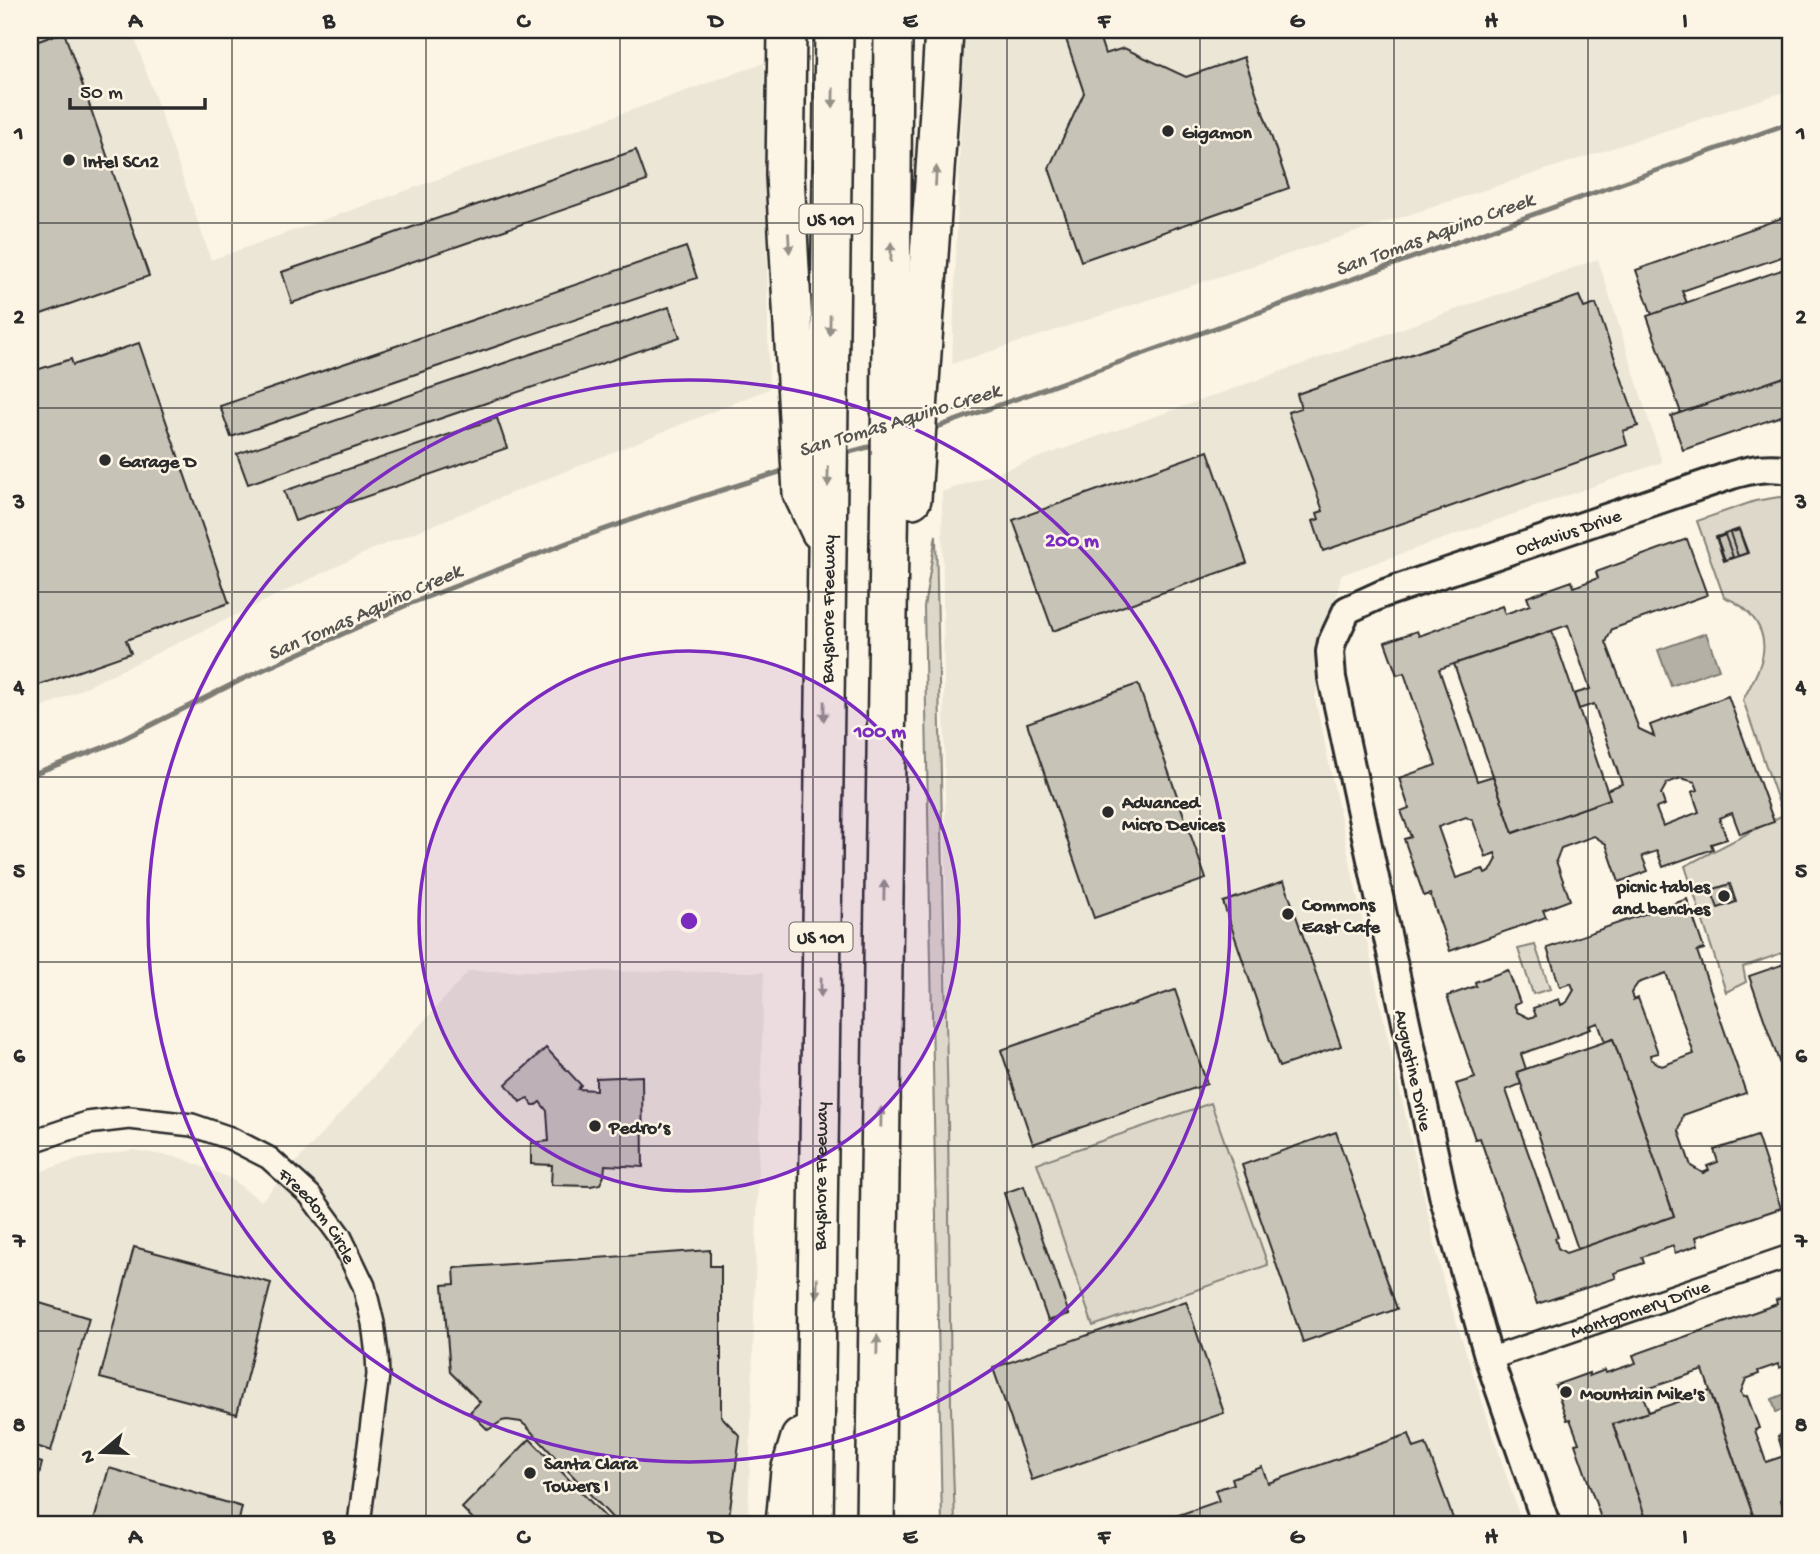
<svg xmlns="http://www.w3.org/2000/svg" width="1820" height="1554" viewBox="0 0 1820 1554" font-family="'Gochi Hand',sans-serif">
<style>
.built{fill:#ece6d7}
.green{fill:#ded8ca;stroke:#84827a;stroke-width:2}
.water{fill:#b4b0a5;stroke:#7d7b74;stroke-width:2}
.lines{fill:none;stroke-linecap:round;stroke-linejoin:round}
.stream{stroke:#7d7b74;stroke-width:5}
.building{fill:#c8c3b7;stroke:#2b2b2b;stroke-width:2;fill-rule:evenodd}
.minor-casing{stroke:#2b2b2b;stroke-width:26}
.tertiary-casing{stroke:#2b2b2b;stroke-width:32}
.motorway-casing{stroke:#2b2b2b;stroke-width:42}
.minor{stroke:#fcf5e5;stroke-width:21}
.tertiary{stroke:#fcf5e5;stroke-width:26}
.motorway{stroke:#fcf5e5;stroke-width:37}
.oneway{fill:#949088}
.grid{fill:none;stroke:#2b2b2b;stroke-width:2;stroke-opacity:0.55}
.ring{fill:none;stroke:#7b2cbf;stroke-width:3.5}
.poi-dot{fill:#2b2b2b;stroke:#fcf5e5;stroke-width:2.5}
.labels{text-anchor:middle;stroke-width:5;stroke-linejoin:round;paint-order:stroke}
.shield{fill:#fcf5e5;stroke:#6a6863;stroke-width:2}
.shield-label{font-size:18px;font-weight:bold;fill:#2b2b2b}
.poi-label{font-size:19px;font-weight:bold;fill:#2b2b2b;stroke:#fcf5e5;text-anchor:start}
.street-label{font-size:19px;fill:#2b2b2b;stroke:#fcf5e5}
.water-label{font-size:21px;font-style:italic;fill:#545350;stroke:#fcf5e5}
.centre{fill:#7b2cbf;stroke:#fcf5e5;stroke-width:3.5}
.ring-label{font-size:21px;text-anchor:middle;font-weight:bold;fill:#7b2cbf;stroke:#fcf5e5;stroke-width:5;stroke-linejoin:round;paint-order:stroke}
.neatline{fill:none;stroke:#2b2b2b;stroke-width:2.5}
.grid-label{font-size:23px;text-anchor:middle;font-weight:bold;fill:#2b2b2b}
</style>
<rect width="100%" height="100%" fill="#fcf5e5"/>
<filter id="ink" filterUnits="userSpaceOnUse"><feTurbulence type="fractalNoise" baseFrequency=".0143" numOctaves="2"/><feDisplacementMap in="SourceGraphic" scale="14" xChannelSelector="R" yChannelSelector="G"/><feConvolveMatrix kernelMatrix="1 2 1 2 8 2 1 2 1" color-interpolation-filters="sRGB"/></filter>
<g filter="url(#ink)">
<g class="built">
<polygon points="30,30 132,30 211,260 764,63 769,389 371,550 30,714"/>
<polygon points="964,30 1790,30 1790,90 952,364"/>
<polygon points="1598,259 1662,462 1341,575 1315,698 1386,1030 1444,1284 1522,1524 955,1524 951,1408 942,492"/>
<polygon points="469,971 764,972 748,1524 30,1524 30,1175 75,1160 132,1150 181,1158 230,1178 261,1201"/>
</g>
<g class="green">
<polygon points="30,30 61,30 64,32 30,44"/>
<path d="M1779 497 1790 498V950L1743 967 1746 982 1726 992 1685 866 1783 815 1743 700C1750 686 1759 672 1762 658 1769 630 1749 606 1724 597L1697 521 1755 501Z"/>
<polygon points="936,535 948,1117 951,1408 955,1524 942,1524 924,607"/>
<polygon points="1535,945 1550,989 1533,994 1518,949"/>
<polygon points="1211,1103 1268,1265 1093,1326 1037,1163"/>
</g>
<g class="water">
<polygon points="1706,633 1719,669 1671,686 1658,650"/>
<polygon points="1790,1392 1790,1407 1776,1412 1772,1399"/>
</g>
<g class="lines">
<g class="stream">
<polyline points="929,430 1790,123"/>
<polyline points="842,454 876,445"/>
<polyline points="30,775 115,743 245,678 409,604 577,539 662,509 789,469"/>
</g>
</g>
<g class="building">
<polygon points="1063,30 1097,30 1105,54 1124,48 1186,77 1244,57 1289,188 1081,261 1049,168 1084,93"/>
<polygon points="64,32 149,276 30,318 30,44"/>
<polygon points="636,150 647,181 292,303 282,272"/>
<polygon points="1790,215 1790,254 1682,291 1687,303 1652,315 1636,270"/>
<polygon points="686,247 697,278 231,437 220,406"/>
<polygon points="1790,267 1790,375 1681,413 1647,316"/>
<polygon points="1579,296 1584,308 1596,304 1638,426 1623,431 1627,445 1323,551 1313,521 1319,519 1317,513 1323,511 1288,412 1301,408 1297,394"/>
<polygon points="669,307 680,337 248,484 237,454"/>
<polygon points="139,343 229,603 126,640 131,653 30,688 30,372 71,359 73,365"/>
<polygon points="1790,375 1790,413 1683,450 1671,416"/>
<polygon points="497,418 507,448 295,521 284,491"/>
<polygon points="1208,451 1247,563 1053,631 1013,520"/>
<polygon points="1739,529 1748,553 1724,561 1716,537"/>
<polygon points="1739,530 1747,553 1738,556 1730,533"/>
<polygon points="1725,535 1733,557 1725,560 1717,538"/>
<path d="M1687 539 1707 595 1612 629 1606 642 1639 729 1654 736 1650 725 1728 696 1774 822 1740 834 1732 813 1719 818 1727 839 1711 844 1713 849 1663 867 1657 851 1642 856 1648 871 1619 882 1606 844 1594 836 1561 848 1556 861 1570 900 1543 910 1546 917 1450 951 1430 894 1424 896 1404 839 1411 837 1401 811 1409 808 1399 778 1436 765 1404 673 1397 675 1385 642 1417 631 1419 636 1502 606 1505 614 1530 605 1527 597 1572 581 1574 587 1598 578 1596 572ZM1568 625 1590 689 1574 694 1579 709 1594 704 1622 784 1606 790 1610 799 1513 833 1493 776 1477 781 1439 669ZM1681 778 1695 782 1698 790 1692 792 1699 812 1663 826 1656 808 1665 805 1661 794 1667 783ZM1466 817 1473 821 1486 857 1495 853 1497 859 1490 872 1485 874 1483 869 1456 878 1438 827Z"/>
<polygon points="1552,631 1610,799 1513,833 1454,664"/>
<polygon points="1138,684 1206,879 1094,918 1027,723"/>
<polygon points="1284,881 1341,1046 1279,1067 1223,902"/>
<polygon points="1730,884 1736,902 1718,908 1711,890"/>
<path d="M1687 899 1704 949 1697 951 1746 1093 1683 1115 1679 1131 1691 1166 1703 1173 1709 1170 1707 1166 1718 1162 1714 1150 1757 1136 1781 1208 1696 1237 1698 1245 1675 1253 1673 1246 1642 1257 1644 1263 1614 1273 1616 1278 1537 1304 1480 1138 1475 1139 1456 1084 1475 1078 1447 996 1476 986 1475 982 1508 970 1520 1003 1514 1005 1517 1012 1529 1018 1536 1016 1533 1008 1559 999 1561 1005 1567 1002 1574 990 1571 983 1560 987 1547 948ZM1666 973 1694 1054 1662 1066 1651 1059 1650 1055 1658 1053 1638 998 1633 1000 1631 993 1638 983ZM1598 1023 1605 1042 1613 1039 1674 1216 1566 1253 1558 1248 1555 1238 1558 1237 1506 1090 1521 1084 1517 1072 1526 1069 1521 1054 1591 1029 1589 1026Z"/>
<polygon points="1790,962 1790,1077 1785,1079 1749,976"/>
<polygon points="1175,990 1207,1084 1033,1144 1001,1050"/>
<polygon points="1613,1039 1674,1216 1578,1249 1517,1072"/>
<polygon points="546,1048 581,1085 578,1089 596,1090 596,1078 642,1076 643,1167 605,1165 604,1176 600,1184 591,1186 551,1185 552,1165 531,1164 531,1143 549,1141 547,1111 540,1102 536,1105 533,1105 528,1098 520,1102 506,1084"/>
<polygon points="1336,1132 1397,1309 1303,1342 1242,1165"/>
<polygon points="1024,1186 1069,1314 1048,1321 1004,1193"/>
<polygon points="134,1247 271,1283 237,1414 100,1378"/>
<polygon points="710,1250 710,1266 721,1266 721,1416 740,1436 728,1524 618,1524 526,1426 521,1422 507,1420 502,1421 488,1430 470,1412 480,1402 450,1372 443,1285 455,1284 454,1268"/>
<polygon points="1790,1295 1790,1364 1779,1368 1778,1364 1758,1371 1759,1374 1746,1379 1741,1392 1743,1397 1747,1396 1759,1428 1755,1430 1766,1462 1784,1456 1778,1436 1790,1432 1790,1488 1787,1489 1781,1500 1787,1519 1790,1521 1790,1524 1756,1524 1703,1370 1641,1391 1649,1412 1613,1424 1648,1524 1603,1524 1575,1444 1579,1443 1570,1419 1567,1420 1555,1385 1589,1373 1589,1376 1605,1370 1606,1373 1636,1363 1633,1355 1777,1304 1776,1300"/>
<polygon points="30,1300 89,1318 51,1451 30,1444"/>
<polygon points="1186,1301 1224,1413 1032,1480 993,1368"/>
<polygon points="1710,1391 1756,1524 1648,1524 1613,1424"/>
<polygon points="1409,1434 1414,1448 1426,1444 1455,1524 1153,1524 1219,1501 1215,1490 1234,1484 1232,1478 1262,1467 1268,1483"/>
<polygon points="530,1439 612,1524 478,1524 462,1508"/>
<polygon points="30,1459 42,1463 30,1510"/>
<polygon points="109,1468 242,1507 238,1524 93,1524"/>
</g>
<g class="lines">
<g class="minor-casing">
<g id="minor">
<path id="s1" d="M30 1142 87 1123 129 1118 192 1125 230 1138 269 1158 310 1195 340 1236 364 1286 373 1323 377 1355 378 1375 359 1524"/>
<path id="s2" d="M1489 1359 1790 1256"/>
</g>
</g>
<g class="tertiary-casing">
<g id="tertiary">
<path id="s3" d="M1546 1524 1489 1359 1444 1199 1332 678 1330 652 1332 642 1347 610 1382 594 1732 475C1752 469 1769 466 1790 470"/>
</g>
</g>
<g class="motorway-casing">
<g id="motorway">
<polyline points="787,30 785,175 802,493 820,531"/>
<path d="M912 499C922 343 935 186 944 30"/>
<polyline points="785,1524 790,1471 800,1438"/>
<path id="s4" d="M814 1524 834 30"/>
<polyline points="875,1524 890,475 893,30"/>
</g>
</g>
<use href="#minor" class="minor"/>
<use href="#tertiary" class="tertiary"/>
<use href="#motorway" class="motorway"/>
</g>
<defs><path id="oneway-solid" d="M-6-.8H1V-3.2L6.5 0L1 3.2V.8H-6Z" transform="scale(1.75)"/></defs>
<g class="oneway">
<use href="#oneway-solid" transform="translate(833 98) rotate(91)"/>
<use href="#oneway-solid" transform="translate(936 176) rotate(-87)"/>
<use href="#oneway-solid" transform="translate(789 243) rotate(87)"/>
<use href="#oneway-solid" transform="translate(891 252) rotate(-89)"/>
<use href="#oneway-solid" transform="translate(830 325) rotate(91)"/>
<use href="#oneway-solid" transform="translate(828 477) rotate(91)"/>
<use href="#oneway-solid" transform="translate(824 711) rotate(91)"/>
<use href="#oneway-solid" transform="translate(884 890) rotate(-89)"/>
<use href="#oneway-solid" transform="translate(821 987) rotate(91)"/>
<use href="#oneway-solid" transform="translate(881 1117) rotate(-89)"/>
<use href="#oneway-solid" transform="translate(817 1288) rotate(91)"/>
<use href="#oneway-solid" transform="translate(877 1345) rotate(-89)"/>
</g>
</g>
<path class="grid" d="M232 30V1524M426 30V1524M620 30V1524M813 30V1524M1007 30V1524M1200 30V1524M1394 30V1524M1588 30V1524M30 223H1790M30 408H1790M30 592H1790M30 777H1790M30 962H1790M30 1146H1790M30 1331H1790"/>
<circle cx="689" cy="921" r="270" fill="#7b2cbf" fill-opacity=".12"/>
<g class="ring">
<circle cx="689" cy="921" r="270"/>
<circle cx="689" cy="921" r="541"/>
</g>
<g class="poi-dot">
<circle cx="1168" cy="131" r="7"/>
<circle cx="69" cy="160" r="7"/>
<circle cx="105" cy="460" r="7"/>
<circle cx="1108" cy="812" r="7"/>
<circle cx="1724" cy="896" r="7"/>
<circle cx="1288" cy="914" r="7"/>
<circle cx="595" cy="1126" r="7"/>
<circle cx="1566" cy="1392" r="7"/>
<circle cx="530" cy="1473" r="7"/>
</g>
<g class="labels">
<g class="shield">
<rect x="799.5" y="204.5" width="63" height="29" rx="5"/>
<rect x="789.5" y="922.5" width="63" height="29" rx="5"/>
</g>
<g class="shield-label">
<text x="831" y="225">US 101</text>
<text x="821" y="943">US 101</text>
</g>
<g class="poi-label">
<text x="1182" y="138">Gigamon</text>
<text x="83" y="167">Intel SC12</text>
<text x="119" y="467">Garage D</text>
<text x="1122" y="808">Advanced<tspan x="1122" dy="22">Micro Devices</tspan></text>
<text x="1710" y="892" text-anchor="end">picnic tables<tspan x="1710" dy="22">and benches</tspan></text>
<text x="1302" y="910">Commons<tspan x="1302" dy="22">East Cafe</tspan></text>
<text x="609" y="1133">Pedro’s</text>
<text x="1580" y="1399">Mountain Mike's</text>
<text x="544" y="1469">Santa Clara<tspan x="544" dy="22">Towers I</tspan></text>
</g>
<g class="street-label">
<text dy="7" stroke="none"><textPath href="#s3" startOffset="1180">Octavius Drive</textPath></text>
<text dy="7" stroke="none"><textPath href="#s4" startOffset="915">Bayshore Freeway</textPath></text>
<text transform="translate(1415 1070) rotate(78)" y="7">Augustine Drive</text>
<text dy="7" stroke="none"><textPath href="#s4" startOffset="348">Bayshore Freeway</textPath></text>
<text dy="7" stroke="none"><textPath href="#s1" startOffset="326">Freedom Circle</textPath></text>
<text dy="7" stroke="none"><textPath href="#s2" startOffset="159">Montgomery Drive</textPath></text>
</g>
<g class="water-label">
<text transform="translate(1434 233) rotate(-20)" y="7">San Tomas Aquino Creek</text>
<text transform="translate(899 419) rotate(-17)" y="7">San Tomas Aquino Creek</text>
<text transform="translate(364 611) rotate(-24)" y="7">San Tomas Aquino Creek</text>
</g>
</g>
<circle cx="689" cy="921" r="10" class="centre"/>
<g class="ring-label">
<text x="1072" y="546">200 m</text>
<text x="880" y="737">100 m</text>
</g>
<rect width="1820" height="1554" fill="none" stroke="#fcf5e5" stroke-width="77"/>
<g transform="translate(102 1452) rotate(251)" stroke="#fcf5e5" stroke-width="5" paint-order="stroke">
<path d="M0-5L12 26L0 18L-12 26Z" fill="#2b2b2b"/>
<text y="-10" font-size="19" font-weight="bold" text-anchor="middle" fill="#2b2b2b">N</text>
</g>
<path d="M70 98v10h135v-10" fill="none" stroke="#2b2b2b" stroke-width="3.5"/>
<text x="80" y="98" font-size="21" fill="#2b2b2b" stroke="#fcf5e5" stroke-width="5" paint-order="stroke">50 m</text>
<rect x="38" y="38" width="1744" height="1478" class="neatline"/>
<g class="grid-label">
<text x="135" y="27">A</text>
<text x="329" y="27">B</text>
<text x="523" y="27">C</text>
<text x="716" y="27">D</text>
<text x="910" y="27">E</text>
<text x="1104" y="27">F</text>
<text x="1297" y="27">G</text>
<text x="1491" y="27">H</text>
<text x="1685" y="27">I</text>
<text x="19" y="139">1</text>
<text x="1801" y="139">1</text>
<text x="19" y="323">2</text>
<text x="1801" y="323">2</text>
<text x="19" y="508">3</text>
<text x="1801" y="508">3</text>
<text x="19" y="693">4</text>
<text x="1801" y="693">4</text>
<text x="19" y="877">5</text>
<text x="1801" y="877">5</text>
<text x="19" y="1062">6</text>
<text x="1801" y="1062">6</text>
<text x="19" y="1247">7</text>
<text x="1801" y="1247">7</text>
<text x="19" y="1431">8</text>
<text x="1801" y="1431">8</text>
<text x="135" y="1543">A</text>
<text x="329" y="1543">B</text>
<text x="523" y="1543">C</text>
<text x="716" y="1543">D</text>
<text x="910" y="1543">E</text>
<text x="1104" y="1543">F</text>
<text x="1297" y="1543">G</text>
<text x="1491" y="1543">H</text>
<text x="1685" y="1543">I</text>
</g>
</svg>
